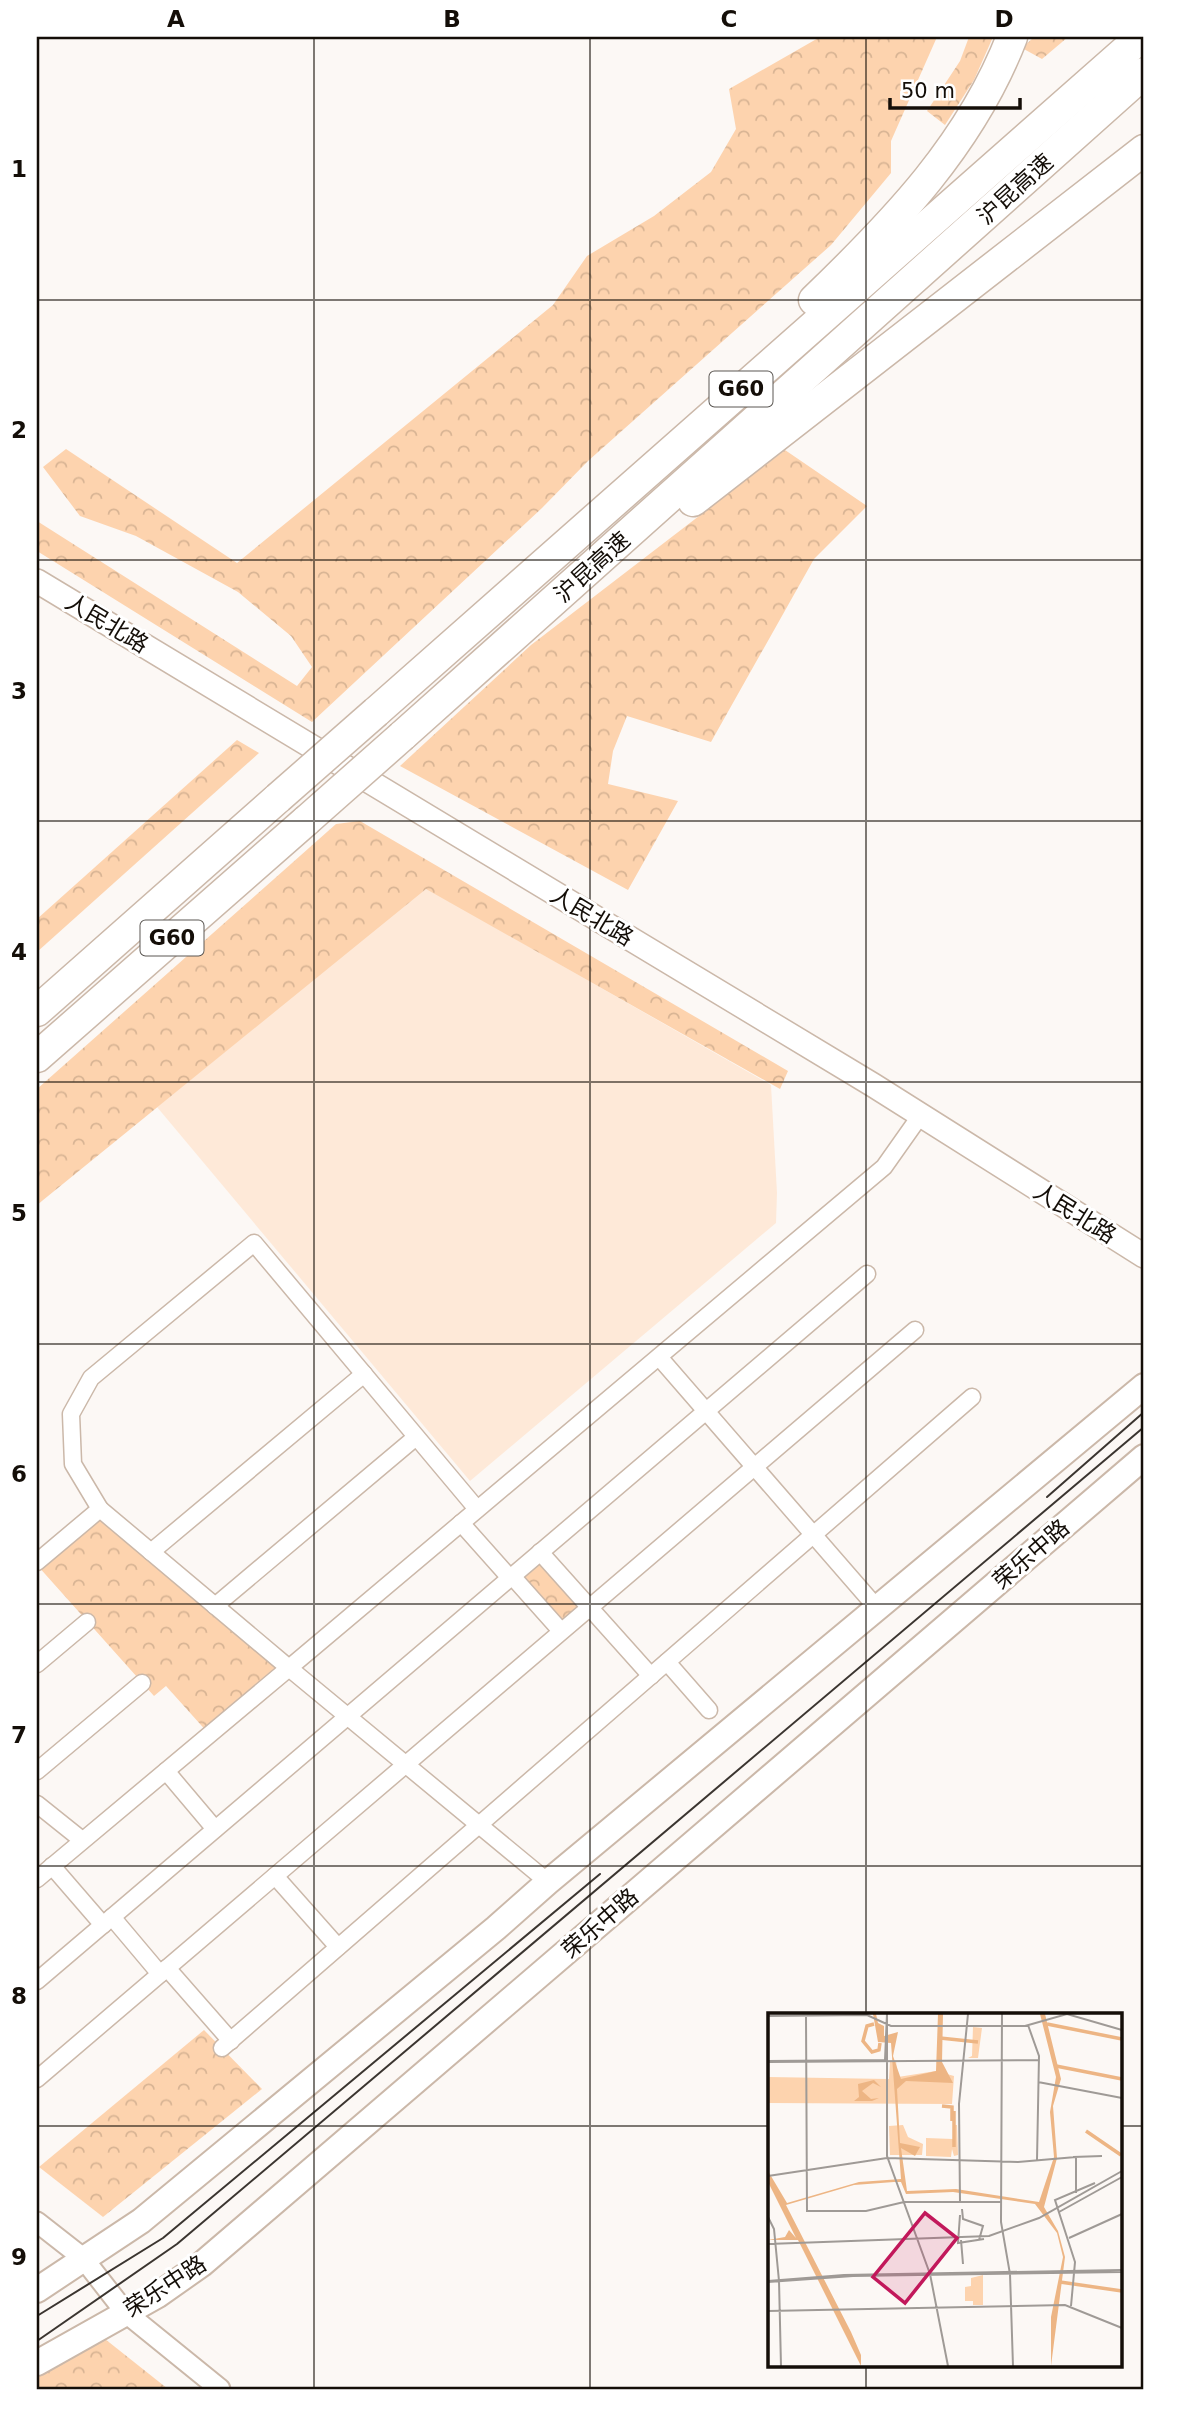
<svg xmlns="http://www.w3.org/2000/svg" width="1181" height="2426" viewBox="0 0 1181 2426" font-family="'DejaVu Sans','Noto Sans SC',sans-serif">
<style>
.built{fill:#fee9d8}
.forest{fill:url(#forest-crowns)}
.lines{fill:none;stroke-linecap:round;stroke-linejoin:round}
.minor-casing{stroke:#cbb8a9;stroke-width:19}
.tertiary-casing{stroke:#cbb8a9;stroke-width:23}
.secondary-casing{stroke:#cbb8a9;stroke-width:26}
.primary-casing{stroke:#cbb8a9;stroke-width:28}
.motorway-casing{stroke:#cbb8a9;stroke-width:33}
.minor{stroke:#fff;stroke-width:16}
.tertiary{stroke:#fff;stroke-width:19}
.secondary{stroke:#fff;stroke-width:23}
.primary{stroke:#fff;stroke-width:24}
.motorway{stroke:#fff;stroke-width:30}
.tram{stroke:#3b3530;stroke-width:2}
.motorway-bridge-casing{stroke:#cbb8a9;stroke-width:33;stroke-linecap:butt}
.motorway-bridge{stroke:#fff;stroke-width:30}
.grid{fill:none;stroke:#140e08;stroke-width:2;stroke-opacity:0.55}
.labels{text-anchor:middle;stroke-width:6;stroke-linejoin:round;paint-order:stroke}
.shield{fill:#fff;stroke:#5a5652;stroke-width:2}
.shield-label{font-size:21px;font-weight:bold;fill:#140e08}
.street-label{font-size:23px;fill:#140e08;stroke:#fff}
.inset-river{fill:none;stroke:#edb584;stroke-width:3.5}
.inset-road{fill:none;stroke:#9f9a96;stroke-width:2}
.view{fill:#c2185b;fill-opacity:0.15;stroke:#c2185b;stroke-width:3.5}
.inset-edge{fill:none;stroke:#140e08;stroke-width:3.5}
.neatline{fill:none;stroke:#140e08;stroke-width:2.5}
.grid-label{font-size:23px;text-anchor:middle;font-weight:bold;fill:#140e08}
</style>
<defs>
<pattern id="forest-crowns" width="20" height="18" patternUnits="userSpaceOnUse" patternTransform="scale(1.75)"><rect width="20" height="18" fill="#fdd3ae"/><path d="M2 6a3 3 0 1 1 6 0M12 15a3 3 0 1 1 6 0" fill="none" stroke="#d8b494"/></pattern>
</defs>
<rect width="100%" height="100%" fill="#fcf8f5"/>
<polygon class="built" points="426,888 771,1085 777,1193 776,1223 470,1481 157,1107"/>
<g class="forest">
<polygon points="820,37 937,37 891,141 891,173 831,245 588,461 542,508 312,722 37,551 37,521 297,686 312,667 291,636 238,592 136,536 80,516 43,467 66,449 237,563 553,305 587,256 654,216 711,172 736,129 729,89"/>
<polygon points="969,37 993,37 974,80 945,125 927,111 960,61"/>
<polygon points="1034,37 1068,37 1042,59 1022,48"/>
<polygon points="785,450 867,506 814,559 711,742 627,716 613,751 608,784 678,801 628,890 400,766 531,645"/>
<polygon points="237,740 259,753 37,952 37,919"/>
<polygon points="360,821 788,1071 780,1089 426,889 37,1205 37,1089 336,824"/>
<polygon points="100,1509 289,1668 209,1734 166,1686 154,1696 37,1565"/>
<polygon points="540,1552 589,1608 561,1631 512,1576"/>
<polygon points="204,2030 262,2089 103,2217 39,2167"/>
<polygon points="105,2339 168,2389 37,2389 37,2375 93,2343"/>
</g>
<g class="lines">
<g class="minor-casing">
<g id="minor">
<polyline points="659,1357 877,1608"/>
<polyline points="100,1509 73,1464 71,1414 91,1378 254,1243 477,1509"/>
<polyline points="461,1523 510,1578"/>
<polyline points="151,1552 364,1374"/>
<polyline points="540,1552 651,1676"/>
<polyline points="37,1562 100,1509 289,1668 884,1167 920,1116"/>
<polyline points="512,1576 561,1631"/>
<polyline points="215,1606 416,1437"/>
<polyline points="667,1662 709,1710"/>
<polyline points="37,1664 87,1622"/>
<polyline points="37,1771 142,1683"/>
<polyline points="166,1771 215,1829"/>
<polyline points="37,1804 82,1840"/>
<polyline points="52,1866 103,1925"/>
<polyline points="275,1876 338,1947"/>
<polyline points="37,1879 289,1668 548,1882"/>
<polyline points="112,1917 160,1974"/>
<polyline points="167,1968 231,2041"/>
<polyline points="37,1981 867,1274"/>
<polyline points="222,2048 972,1397"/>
<polyline points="37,2079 915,1330"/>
</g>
</g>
<g class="tertiary-casing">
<polyline id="tertiary" points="37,2222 83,2258 125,2312 220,2389"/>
</g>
<g class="secondary-casing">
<polyline id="secondary" points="37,581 873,1085 1144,1256"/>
</g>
<g class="primary-casing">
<g id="primary">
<polyline points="37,2290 141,2221 496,1928 548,1882 1144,1386"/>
<polyline points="37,2363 158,2295 202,2264 1144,1457"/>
</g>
</g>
<g class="motorway-casing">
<g id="motorway">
<path d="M814 300C895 222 971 143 1012 37"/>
<polyline points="693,501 1144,150"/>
<polyline points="376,712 1141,37"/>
<polyline points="402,736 1144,73"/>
<polyline points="37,1011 278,798"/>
<polyline points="37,1057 307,820"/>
</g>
</g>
<use href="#minor" class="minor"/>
<use href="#tertiary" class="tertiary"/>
<use href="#secondary" class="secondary"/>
<use href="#primary" class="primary"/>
<use href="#motorway" class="motorway"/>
<g class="tram">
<polyline points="1047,1497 1144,1412"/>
<polyline points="37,2316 163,2238 600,1874"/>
<polyline points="37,2341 177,2244 1144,1427"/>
</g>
<g class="motorway-bridge-casing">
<g id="motorway-bridge">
<polyline points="278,798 376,712"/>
<polyline points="307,820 402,736"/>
</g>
</g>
<use href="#motorway-bridge" class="motorway-bridge"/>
</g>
<path class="grid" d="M314 37V2389M590 37V2389M866 37V2015M37 300H1144M37 560H1144M37 821H1144M37 1082H1144M37 1344H1144M37 1604H1144M37 1866H1144M37 2126H770M1120 2126H1144M866 2365V2389"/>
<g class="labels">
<g class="shield">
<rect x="709.5" y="371.5" width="63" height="35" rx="5"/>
<rect x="140.5" y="920.5" width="63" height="35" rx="5"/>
</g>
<g class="shield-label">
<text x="741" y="396">G60</text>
<text x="172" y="945">G60</text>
</g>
<g class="street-label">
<text transform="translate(1015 189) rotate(-42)" y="8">沪昆高速</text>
<text transform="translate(592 567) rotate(-42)" y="8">沪昆高速</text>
<text transform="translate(107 623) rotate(31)" y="8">人民北路</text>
<text transform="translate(592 916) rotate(31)" y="8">人民北路</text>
<text transform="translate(1075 1213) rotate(32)" y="8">人民北路</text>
<text transform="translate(1031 1554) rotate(-41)" y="8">荣乐中路</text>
<text transform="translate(600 1923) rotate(-41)" y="8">荣乐中路</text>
<text transform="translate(165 2286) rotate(-33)" y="8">荣乐中路</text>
</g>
</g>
<g transform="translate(768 2013)">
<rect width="354" height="354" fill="#fcf8f5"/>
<path d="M205 14 214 15 210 45H200L204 43ZM128 48 130 64 168 58 186 63 184 91 0 90V64L121 66 122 49ZM135 112 140 124 155 131 154 142H122L121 113ZM185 112H189L190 142 186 143 184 136 183 144 158 143V125L185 126Z" fill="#fdd3ae"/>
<path d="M215 262V292H205V288H197V274L203 273V265Z" fill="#fdd3ae"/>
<path d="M105 1H108L110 10 116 13V23L130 19 125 43 133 66 168 58 170 1H175L174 49 185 70 138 68 129 76 132 130 152 134 147 143 133 135 139 178 188 176 271 189 286 144 282 99 288 64 272 1H277L293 66 285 93 289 145 276 194 290 218 297 244 283 353V304L295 244 289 220 267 191 185 179 138 181 133 169H126L86 172 18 192 83 319 93 342V353L30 227H0L17 224 21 217 28 225 1 171 0 158 19 190 91 169 133 166 123 30 110 29ZM106 67 113 74 105 70 94 78 103 86 111 85 104 88H86L91 84 90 71Z" fill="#edb584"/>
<path class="inset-river" d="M106 11 99 13 95 28 104 39 111 37 112 30M279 11 354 26M172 25 210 29M288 53 354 66M174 93 184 94V108M318 118 353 142M186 134V98M292 269 354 278"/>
<path class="inset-road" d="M119 1V143L162 261 180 353M234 1 233 209 242 261 245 353M0 3 99 2 123 13H257L299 1 354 17M38 3 39 198H98L136 189H234M260 12 271 43 269 147M0 48 117 47 119 1M0 49 271 47M270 69 354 85M305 144 334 143M0 163 119 145 250 149 308 144M308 180V144M192 189 191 91 200 1M194 196 195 206 215 213 211 227M291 199 354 164M192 202 190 230 216 226M0 204 6 216 11 268 13 353M301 225 354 201M193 227 195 251M0 231 221 223 271 205 354 158M0 268 76 262 354 257M0 269 85 263 354 259M303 293 307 249 287 187 327 170M0 298 297 292 354 315"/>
<path class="view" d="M157 200 189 225 137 290 105 264Z"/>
<rect width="354" height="354" class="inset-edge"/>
</g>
<rect width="1181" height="2426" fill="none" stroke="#ffffff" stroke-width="77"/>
<path d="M890 98v10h130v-10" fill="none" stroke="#140e08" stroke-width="3.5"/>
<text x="901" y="98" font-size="21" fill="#140e08" stroke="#ffffff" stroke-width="5" paint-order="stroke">50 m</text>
<rect x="38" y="38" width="1104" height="2350" class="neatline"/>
<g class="grid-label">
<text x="176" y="27">A</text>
<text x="452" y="27">B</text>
<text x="729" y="27">C</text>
<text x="1004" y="27">D</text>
<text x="19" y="177">1</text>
<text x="19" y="438">2</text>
<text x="19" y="699">3</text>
<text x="19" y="960">4</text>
<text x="19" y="1221">5</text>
<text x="19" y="1482">6</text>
<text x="19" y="1743">7</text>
<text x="19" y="2004">8</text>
<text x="19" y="2265">9</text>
</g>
</svg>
